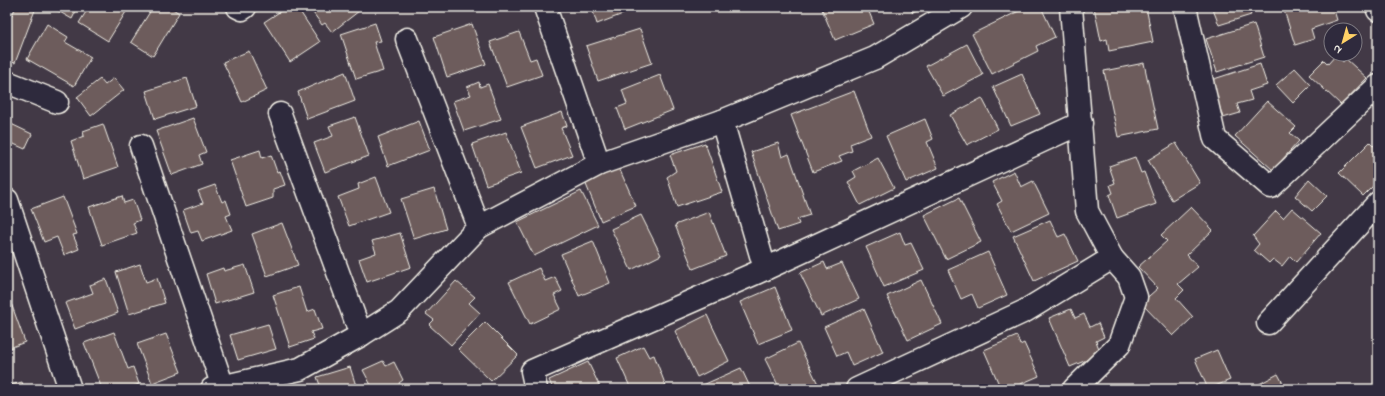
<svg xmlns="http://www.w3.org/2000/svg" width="1385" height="396" viewBox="0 0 1385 396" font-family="'Indie Flower',sans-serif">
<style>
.building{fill:#6d5c5b;stroke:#f4f1e8}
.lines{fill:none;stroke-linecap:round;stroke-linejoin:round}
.minor-casing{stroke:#f4f1e8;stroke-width:25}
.minor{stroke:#2f2a3d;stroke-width:22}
</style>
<rect width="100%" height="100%" fill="#423946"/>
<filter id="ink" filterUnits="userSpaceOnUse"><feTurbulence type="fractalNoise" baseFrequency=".025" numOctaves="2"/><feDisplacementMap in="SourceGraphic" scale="8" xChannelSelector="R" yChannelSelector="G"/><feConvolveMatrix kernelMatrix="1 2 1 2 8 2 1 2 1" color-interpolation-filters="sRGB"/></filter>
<g filter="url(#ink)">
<g class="building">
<polygon points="16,7 27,7 35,10 15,63 7,60 7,13 12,15"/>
<polygon points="51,7 78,7 72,19"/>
<polygon points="89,7 129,7 108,41 79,23"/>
<polygon points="153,7 170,7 179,13 153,56 131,42"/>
<polygon points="287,7 297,7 320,42 290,62 264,22"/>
<polygon points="315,7 356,7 359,11 332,32 325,23 322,25 311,10"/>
<polygon points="596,7 626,7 628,12 597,24 592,8"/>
<polygon points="821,7 867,7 874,24 835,40"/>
<polygon points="909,7 924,7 913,13"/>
<polygon points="1027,7 1041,7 1055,37 1036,46 1038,51 992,74 972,34"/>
<polygon points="1094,7 1146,7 1153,42 1109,51 1107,39 1101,41"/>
<polygon points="1212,7 1248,7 1251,15 1219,25"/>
<polygon points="1283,7 1333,7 1337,20 1311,29 1314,39 1295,45"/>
<polygon points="375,23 381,41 374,42 383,71 356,79 341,34"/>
<polygon points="47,24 68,37 65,42 91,57 74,86 27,59"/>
<polygon points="472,24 486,64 447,77 434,37"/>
<polygon points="1254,24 1264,57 1217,72 1206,39"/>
<polygon points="640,29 652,63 598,81 586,46"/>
<polygon points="519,32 530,60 536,58 542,75 507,87 490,42"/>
<polygon points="967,44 983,75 943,96 926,66"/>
<polygon points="249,51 267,90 242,102 223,62"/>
<polygon points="1336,55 1343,62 1346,59 1367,78 1341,105 1309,75 1324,60 1328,64"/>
<polygon points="1144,63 1158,129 1118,137 1104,71"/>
<polygon points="1260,64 1267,85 1249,91 1252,100 1237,104 1240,113 1223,118 1211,80"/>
<polygon points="1295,68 1311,85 1293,103 1276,85"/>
<polygon points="345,72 355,101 307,119 298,92"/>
<polygon points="1022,74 1040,114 1011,126 993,87"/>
<polygon points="660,75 673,110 625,129 617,108 627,104 622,90"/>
<polygon points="114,78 124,90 91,116 77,97 100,79 105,85"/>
<polygon points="187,78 196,106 155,119 146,91"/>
<polygon points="479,82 480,87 488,84 501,119 464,131 453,101 471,95 467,87"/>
<polygon points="854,91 871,136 850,144 852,151 839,156 842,161 813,172 791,115"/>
<polygon points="982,98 998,129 967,145 950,115"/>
<polygon points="1267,101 1296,127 1290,133 1299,141 1273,170 1235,136"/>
<polygon points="562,112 567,126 561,128 572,155 537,168 521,127"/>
<polygon points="355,117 369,156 325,172 314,143 333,136 329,126"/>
<polygon points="193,118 206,152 199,155 202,164 172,175 156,131"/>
<polygon points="925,119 933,139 927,142 938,168 906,182 886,136"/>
<polygon points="419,121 430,150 388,166 378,137"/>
<polygon points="7,122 32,134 25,149 7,141"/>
<polygon points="103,124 118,167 83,179 71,141 84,136 83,131"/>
<polygon points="506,132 521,173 486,185 472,144"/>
<polygon points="1370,142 1378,150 1378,181 1363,196 1339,173"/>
<polygon points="705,143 722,192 677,207 667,177 676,171 670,155"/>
<polygon points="778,143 782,157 789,154 810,215 797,219 799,224 778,231 751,152"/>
<polygon points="1176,143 1200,183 1172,200 1148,160"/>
<polygon points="260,150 262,158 271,155 277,172 280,171 285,185 273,189 273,198 246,207 230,160"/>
<polygon points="1135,157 1141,173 1144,172 1156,204 1117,218 1109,195 1113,193 1110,185 1115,183 1109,166"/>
<polygon points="878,158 894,188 860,205 848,182 856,177 853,171"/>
<polygon points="619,168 636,206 601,221 585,182"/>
<polygon points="1014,171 1021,187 1033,181 1049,213 1011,231 997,204 1002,201 992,182"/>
<polygon points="376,177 389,212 349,226 338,197 359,189 358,184"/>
<polygon points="1309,179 1327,196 1312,211 1295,196"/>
<polygon points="215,185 222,202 226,200 231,214 226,216 232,230 202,241 198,231 191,233 183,210 203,203 198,191"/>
<polygon points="434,189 446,229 414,239 401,199"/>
<polygon points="581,191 598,225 534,256 517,222"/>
<polygon points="122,196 124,203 133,200 140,220 133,223 137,233 102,245 89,207"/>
<polygon points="63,197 77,234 73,235 79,249 64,255 57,237 44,242 31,209"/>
<polygon points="959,198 981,242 946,259 924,215"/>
<polygon points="1191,207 1213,230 1187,255 1198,267 1178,284 1184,290 1176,298 1193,317 1173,336 1141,303 1158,288 1138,267 1167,241 1161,235"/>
<polygon points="1292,208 1321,233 1296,262 1290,256 1282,266 1273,259 1269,263 1254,250 1259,244 1253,236 1276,211 1283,218"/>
<polygon points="709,212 726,256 693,269 675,225"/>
<polygon points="641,215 661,255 631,270 611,229"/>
<polygon points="1050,220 1058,237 1065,234 1078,261 1034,281 1013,236"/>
<polygon points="282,223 298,265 267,276 252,234"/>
<polygon points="900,232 905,245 911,243 924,270 884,287 866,247"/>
<polygon points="400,233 411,267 367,282 359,259 376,253 372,241"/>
<polygon points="593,241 610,283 579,296 561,254"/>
<polygon points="988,252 1007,295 978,308 972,294 961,299 948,270"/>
<polygon points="824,262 827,269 842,263 859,299 821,316 800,273"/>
<polygon points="140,264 146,282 157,278 165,303 129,314 116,272"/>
<polygon points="245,265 254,292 215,304 206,274 223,268 224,271"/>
<polygon points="539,268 545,281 555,277 562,291 554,295 561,309 530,324 509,282"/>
<polygon points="106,279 118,313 75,329 65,303 93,293 90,285"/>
<polygon points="921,280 942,324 908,340 887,296"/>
<polygon points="456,281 475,297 469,303 480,313 451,345 429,325 434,320 426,314"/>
<polygon points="299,287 307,312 315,309 322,329 311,332 314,339 290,347 273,295"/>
<polygon points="775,287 792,330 758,344 740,302"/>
<polygon points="11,303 25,342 7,349 7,304"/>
<polygon points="864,309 883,352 852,366 846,352 837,356 824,327"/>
<polygon points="1071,309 1075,318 1084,314 1090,327 1098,323 1104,337 1096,341 1101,354 1070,367 1049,318"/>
<polygon points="707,315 729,361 697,377 675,331"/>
<polygon points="485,322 518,355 491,381 458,349"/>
<polygon points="268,324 276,349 238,360 230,335"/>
<polygon points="114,332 128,369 133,367 139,384 127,389 102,389 84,343"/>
<polygon points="166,334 181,372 152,383 137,344"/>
<polygon points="1017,336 1020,345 1024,343 1039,376 1009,389 1001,389 984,350"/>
<polygon points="798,343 819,386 812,389 780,389 765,359"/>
<polygon points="643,346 649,357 654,355 667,389 631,389 617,358"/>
<polygon points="1217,350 1230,380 1208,389 1195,359"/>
<polygon points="383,361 386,366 394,362 403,380 399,383 401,389 373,389 363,370"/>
<polygon points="588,362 601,389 553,389 549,380"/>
<polygon points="350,367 357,389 311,389 320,385 317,377"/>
<polygon points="741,368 751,389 705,389 703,385"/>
<polygon points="1278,374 1286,389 1250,389"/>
<polygon points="22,382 24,389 7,389 7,386"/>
</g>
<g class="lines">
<g class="minor-casing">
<g id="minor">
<polyline points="238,7 242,9 245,7"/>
<polyline points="545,7 599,164"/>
<polyline points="1185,7 1215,139 1271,187 1378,86"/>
<polyline points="1377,7 1378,10"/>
<polyline points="407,39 479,227"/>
<polyline points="7,82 57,102"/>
<polyline points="280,114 361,335"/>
<polyline points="722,121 765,269"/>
<polyline points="141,146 223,387"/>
<polyline points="7,200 70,389"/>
<polyline points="1268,323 1378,203"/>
<polyline points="212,389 300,369 361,335 399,311 479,227 599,164 722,121 875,58 961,7"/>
<polyline points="536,389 532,371 765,269 1081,123"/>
<polyline points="857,389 1025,311 1112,258 1087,211 1071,7"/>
<polyline points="1074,389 1119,345 1136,297 1129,277 1112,258"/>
</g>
</g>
<use href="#minor" class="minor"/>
</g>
</g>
<rect width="1385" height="396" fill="none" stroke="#2f2a3d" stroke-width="24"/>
<rect x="12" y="12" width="1361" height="372" fill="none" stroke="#f4f1e8" stroke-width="1.5" filter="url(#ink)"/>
<g transform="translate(1343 42) rotate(217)"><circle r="19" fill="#2f2a3d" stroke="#7e7a81"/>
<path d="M0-3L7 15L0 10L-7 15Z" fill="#ffd166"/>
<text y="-6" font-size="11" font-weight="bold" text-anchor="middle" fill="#f4f1e8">N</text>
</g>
</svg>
